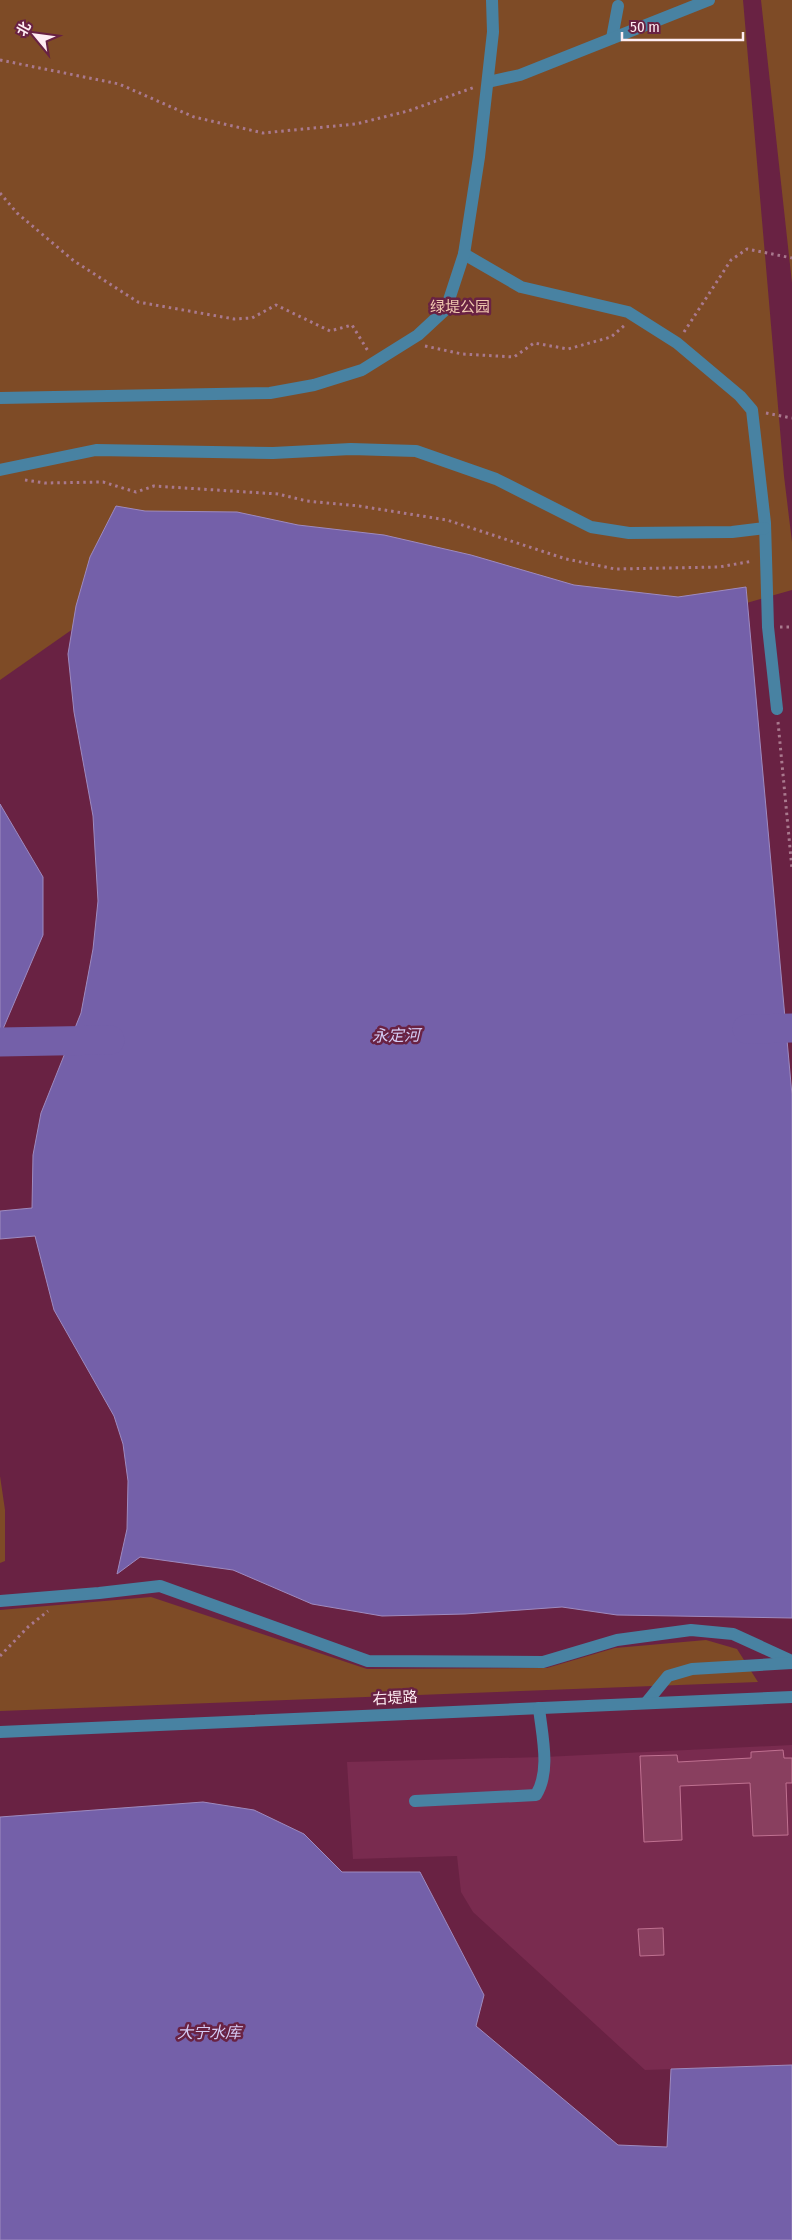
<svg xmlns="http://www.w3.org/2000/svg" width="792" height="2240" viewBox="0 0 792 2240" font-family="'Fira Sans Condensed','Noto Sans SC',sans-serif">
<style>
.built{fill:#792b4f}
.green{fill:#7e4b26}
.water{fill:#7460a9;stroke:#9e8abf}
.lines{fill:none;stroke-linecap:round;stroke-linejoin:round}
.river{stroke:#7460a9;stroke-width:29}
.building{fill:#893f5f;stroke:#c07191}
.path{stroke:#a9798e;stroke-width:3;stroke-dasharray:2.5 4;stroke-linecap:butt}
.minor{stroke:#4882a2;stroke-width:12}
.labels{text-anchor:middle;stroke-width:5;stroke-linejoin:round;paint-order:stroke}
.park-label{font-size:15px;fill:#f1cab0;stroke:#692243}
.street-label{font-size:15px;fill:#ffedf3;stroke:#692243}
.water-label{font-size:16px;font-style:italic;fill:#d4cbf4;stroke:#692243}
</style>
<rect width="100%" height="100%" fill="#692243"/>
<polygon class="built" points="792,1745 792,2065 645,2070 473,1912 461,1892 457,1856 353,1859 347,1762 544,1757"/>
<g class="green">
<polygon points="0,0 743,0 784,476 792,542 792,590 593,647 170,561 0,680"/>
<polygon points="761,0 792,0 792,283"/>
<polygon points="0,1476 5,1510 5,1561 0,1563"/>
<polygon points="151,1597 367,1669 547,1668 615,1648 706,1640 737,1649 758,1682 0,1711 0,1610"/>
</g>
<g class="water">
<polygon points="116,506 145,511 237,512 298,525 384,535 471,555 574,585 678,597 746,587 792,1095 792,1618 617,1615 562,1607 465,1614 382,1616 312,1604 233,1570 140,1557 117,1574 127,1529 128,1481 123,1444 114,1416 54,1310 35,1236 0,1239 0,1211 32,1208 33,1155 41,1113 81,1013 93,949 98,901 93,816 74,712 68,654 76,606 90,557"/>
<polygon points="0,804 43,877 43,935 0,1036"/>
<polygon points="203,1802 254,1810 304,1834 342,1872 420,1872 484,1995 476,2026 618,2145 667,2147 671,2069 792,2065 792,2240 0,2240 0,1817"/>
</g>
<g class="lines">
<g class="river">
<polyline points="747,1029 792,1028"/>
<polyline points="0,1042 110,1040"/>
</g>
</g>
<g class="building">
<polygon points="783,1750 784,1758 792,1758 792,1783 786,1783 788,1835 753,1836 750,1783 680,1786 682,1840 644,1842 640,1756 677,1755 678,1762 751,1758 751,1752"/>
<polygon points="663,1928 664,1955 640,1956 638,1929"/>
</g>
<g class="lines">
<g class="path">
<polyline points="0,60 119,84 194,117 263,133 356,124 408,111 475,87"/>
<polyline points="0,193 17,213 74,261 138,302 234,319 252,318 276,305 330,331 352,325 368,351"/>
<polyline points="684,332 731,260 747,249 792,258"/>
<polyline points="425,346 462,354 514,357 534,343 568,349 611,337 625,325"/>
<polyline points="766,413 792,418"/>
<polyline points="25,480 45,483 103,482 136,492 154,486 278,494 307,501 359,506 447,520 566,559 615,569 719,567 753,561"/>
<polyline points="780,627 792,627"/>
<polyline points="778,722 792,869"/>
<polyline points="0,1656 28,1627 48,1611"/>
</g>
<g class="minor">
<polyline points="612,38 618,6"/>
<polyline points="488,82 520,75 709,0"/>
<polyline points="464,254 521,287 628,312 677,343 740,396 752,410 765,523 768,627 777,709"/>
<polyline points="0,398 270,393 314,385 362,370 418,335 446,309 464,254 479,157 493,32 492,0"/>
<polyline points="0,470 96,450 273,453 351,449 416,451 496,479 591,527 629,533 732,532 765,528"/>
<polyline points="0,1601 99,1593 160,1586 368,1661 543,1662 617,1640 691,1630 733,1634 792,1661"/>
<polyline points="646,1703 668,1676 692,1669 792,1663"/>
<polyline points="0,1732 792,1697"/>
<path d="M415 1801 536 1795C551 1771 542 1736 539 1708"/>
</g>
</g>
<g class="labels">
<g class="park-label">
<text x="460" y="312">绿堤公园</text>
</g>
<g class="street-label">
<text transform="translate(395 1698) rotate(-3)" y="5">右堤路</text>
</g>
<g class="water-label">
<text transform="translate(396 1035) rotate(-1)" y="6">永定河</text>
<text x="209" y="2038">大宁水库</text>
</g>
</g>
<g transform="translate(35 35) rotate(299)" stroke="#692243" stroke-width="4" paint-order="stroke">
<path d="M0-4L9 19L0 12L-9 19Z" fill="#ffedf3"/>
<text y="-8" font-size="14" font-weight="bold" text-anchor="middle" fill="#ffedf3">北</text>
</g>
<path d="M622 32v8h121v-8" fill="none" stroke="#ffedf3" stroke-width="2.5"/>
<text x="630" y="32" font-size="15" fill="#ffedf3" stroke="#692243" stroke-width="4" paint-order="stroke">50 m</text>
</svg>
